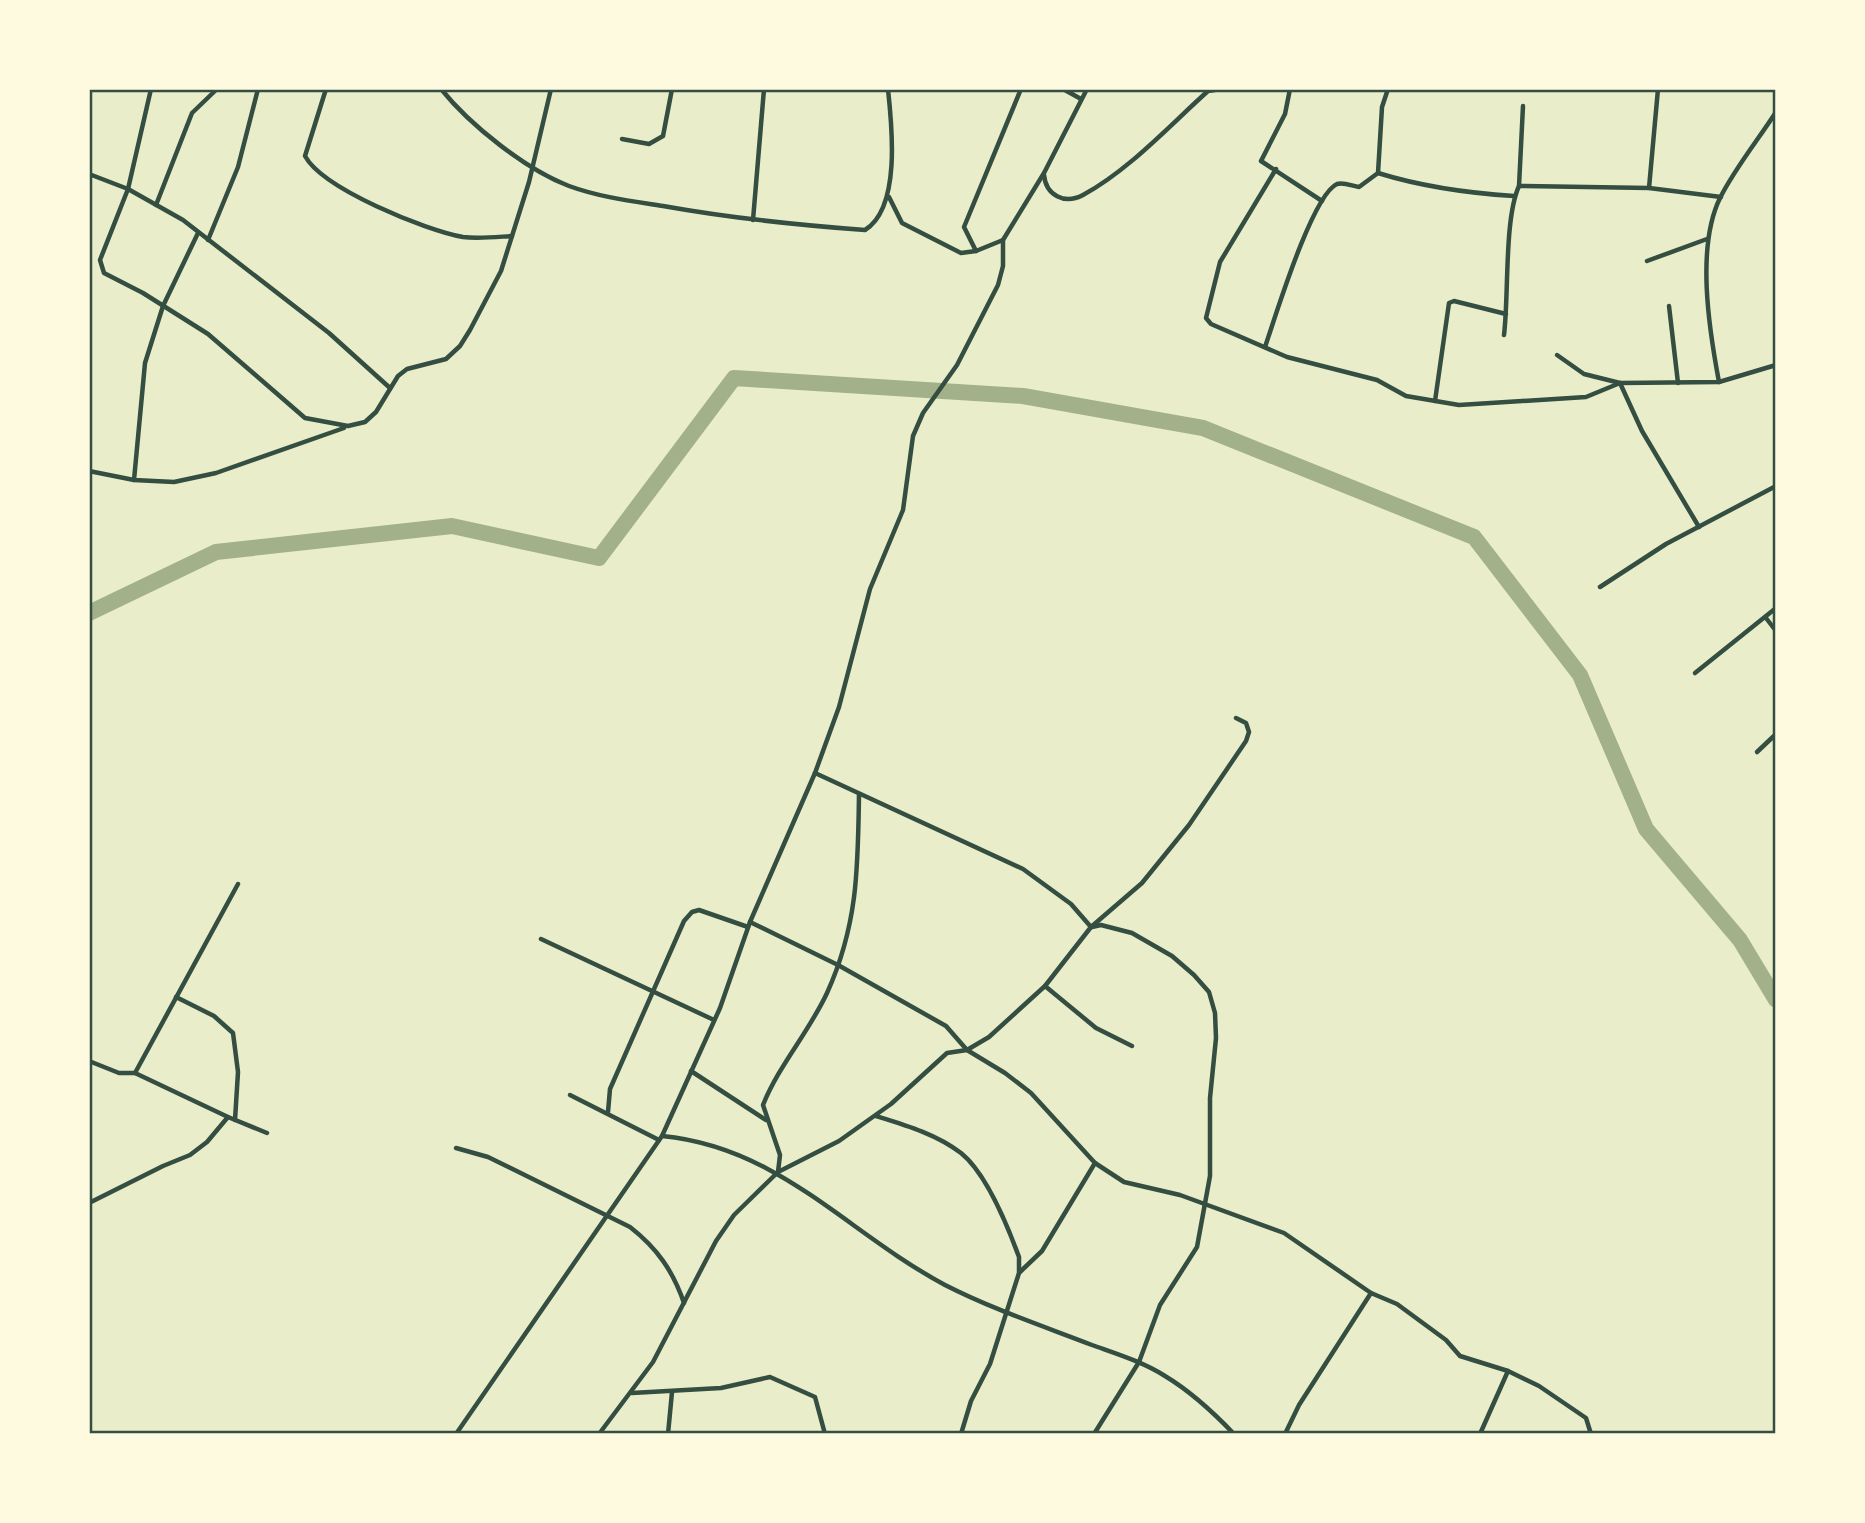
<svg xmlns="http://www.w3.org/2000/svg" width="1865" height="1523" viewBox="0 0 1865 1523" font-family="Spectral,serif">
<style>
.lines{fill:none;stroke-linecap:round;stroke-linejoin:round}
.river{stroke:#a3b18a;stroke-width:16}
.minor{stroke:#344e41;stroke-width:4.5}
.neatline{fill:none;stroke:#344e41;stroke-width:2.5}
</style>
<rect width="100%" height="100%" fill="#e9edc9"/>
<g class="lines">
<polyline class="river" points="89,613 216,552 452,526 599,558 734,378 1023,396 1203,428 1474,537 1580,675 1646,829 1740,940 1776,1000"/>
<g class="minor">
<polyline points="151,89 128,189 100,260 104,273 143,293 208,334 305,418 348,426 365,422 376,412 398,376 407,369 446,359 460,346 470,330 501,271 529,182 551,89"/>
<path d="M326 89 305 156C323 189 425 230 463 237 478 239 496 237 512 236"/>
<path d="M441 89C470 125 525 169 569 186 599 197 631 201 663 206 730 218 797 225 865 230 901 208 892 126 888 89"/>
<polyline points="1063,89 1081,99"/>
<polyline points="1290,89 1285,114 1261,161 1322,201"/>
<polyline points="622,139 649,144 663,136 672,89"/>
<polyline points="1276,169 1220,262 1206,318 1211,324 1287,357 1377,380 1406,396 1459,405 1586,397 1620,383"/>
<path d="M1378 173C1423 187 1466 193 1514 196"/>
<polyline points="89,174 128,189 183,220 329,333 390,388"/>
<path d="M1044 175C1046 195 1064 205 1083 195 1129 170 1169 126 1208 91L1221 89"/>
<polyline points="1519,186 1649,188 1721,197"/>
<polyline points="1649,188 1658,89"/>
<polyline points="889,197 902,223 961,253 976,251 1003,240"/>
<polyline points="156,205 192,113 217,89"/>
<polyline points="753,220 764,89"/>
<polyline points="208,240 238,167 258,89"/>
<polyline points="976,251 964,227 1021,89"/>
<polyline points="1647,261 1707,239"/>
<polyline points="1669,306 1678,383"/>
<path d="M1504 335C1509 295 1504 219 1519 186L1523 106"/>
<path d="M1265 347C1275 318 1312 195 1337 184 1344 182 1352 186 1359 187L1378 173 1382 107 1388 89"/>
<polyline points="1557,355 1584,374 1620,383 1719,382 1776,365"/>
<path d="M1719 382C1709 329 1696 247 1720 198 1735 168 1758 140 1776 112"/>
<polyline points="1620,383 1642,431 1699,527"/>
<polyline points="1435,401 1449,303 1454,301 1506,314"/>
<polyline points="89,471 134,480 174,482 216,473 344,428"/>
<polyline points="134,480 145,363 163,306 198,233"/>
<polyline points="1600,587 1666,544 1776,486"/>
<polyline points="1766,618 1776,631"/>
<polyline points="1695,673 1776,608"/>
<polyline points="1757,752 1776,734"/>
<polyline points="815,773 1023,869 1071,904 1091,927"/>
<polyline points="750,922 838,965 946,1026 967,1050 1005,1073 1031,1093 1095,1163 1124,1182 1180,1195 1284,1233 1371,1293 1397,1304 1446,1340 1460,1356 1508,1371 1539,1386 1586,1418 1591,1434"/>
<polyline points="1092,927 1101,925 1132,933 1172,956 1194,975 1209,992 1215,1013 1216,1038 1210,1098 1210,1176 1197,1247 1160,1305 1139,1362 1094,1434"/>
<polyline points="541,939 714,1020"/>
<polyline points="1045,986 1096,1028 1132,1046"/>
<polyline points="176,997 214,1016 233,1033 238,1072 235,1120"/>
<polyline points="89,1061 119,1073 135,1073 228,1117"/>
<polyline points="691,1071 766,1120"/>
<polyline points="135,1073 238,884"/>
<polyline points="570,1095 659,1140"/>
<polyline points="608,1112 610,1089 684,921 692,912 699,910 748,927"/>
<path d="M876 1116C905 1125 936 1134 961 1153 986 1173 1008 1227 1019 1257V1273L990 1364 971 1401 961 1434"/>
<path d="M662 1136C779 1147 846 1232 945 1285 992 1309 1043 1326 1092 1345 1117 1354 1143 1362 1165 1376 1190 1391 1214 1413 1234 1434"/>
<path d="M456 1148 488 1157 630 1227C657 1248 673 1271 684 1303"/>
<path d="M778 1172 780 1155 763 1105C779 1065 809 1032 827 993 858 925 858 867 859 794"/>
<polyline points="89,1203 163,1166 190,1155 207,1142 228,1117 267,1133"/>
<polyline points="1020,1272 1042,1251 1095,1163"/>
<polyline points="632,1393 721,1388 770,1377 815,1397 825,1434"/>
<polyline points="456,1434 662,1136 720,1008 750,922 815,773 839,707 870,589 903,510 913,436 923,413 957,365 998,285 1003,266 1003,240 1044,173 1087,89"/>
<polyline points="599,1434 653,1362 716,1241 734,1215 778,1172 839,1141 891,1104 947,1053 967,1050 989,1037 1045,986 1091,927 1142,883 1189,825 1246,741 1249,732 1246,723 1236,718"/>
<polyline points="668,1434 672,1392"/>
<polyline points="1285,1434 1299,1405 1371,1293"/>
<polyline points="1480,1434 1508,1371"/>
</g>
</g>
<rect width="1865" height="1523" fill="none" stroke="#fefae0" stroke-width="182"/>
<rect x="91" y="91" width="1683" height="1341" class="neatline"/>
</svg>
